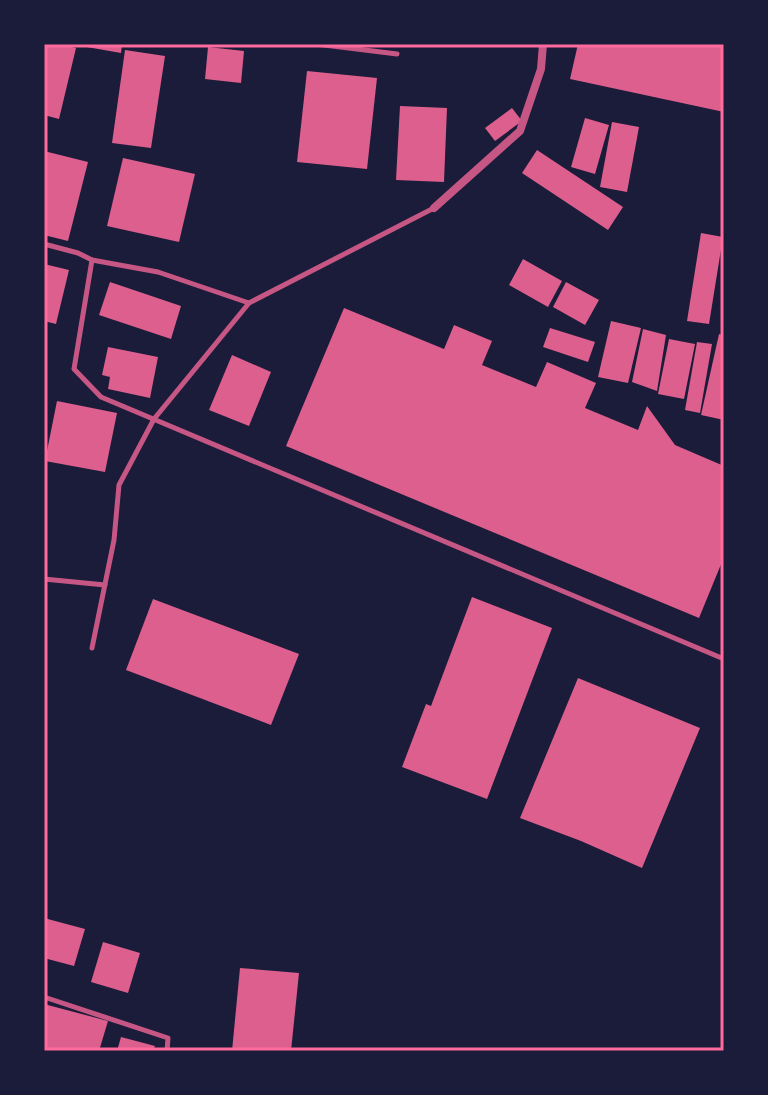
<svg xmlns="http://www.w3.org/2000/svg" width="768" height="1095" viewBox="0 0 768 1095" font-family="'Fira Sans Condensed',sans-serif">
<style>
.building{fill:#dd5f8e}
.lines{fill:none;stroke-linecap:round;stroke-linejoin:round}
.service{stroke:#c65784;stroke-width:5}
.minor{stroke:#c65784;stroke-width:8}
.neatline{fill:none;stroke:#ff6b9d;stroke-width:3}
</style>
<rect width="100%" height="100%" fill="#1b1b3a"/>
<g class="building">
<polygon points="44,44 60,44 76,48 59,119 44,115"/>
<polygon points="81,44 122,44 121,53 81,46"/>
<polygon points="578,44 724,44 724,112 570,79"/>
<polygon points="208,47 244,51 241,83 205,79"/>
<polygon points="125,50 165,56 151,148 112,143"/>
<polygon points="307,71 377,78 367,169 297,162"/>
<polygon points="400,106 447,108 444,182 396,180"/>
<polygon points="512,108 522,121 495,141 485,128"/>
<polygon points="585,118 609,125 595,174 571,167"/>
<polygon points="612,122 639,127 627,192 600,187"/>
<polygon points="537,150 623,207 608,230 522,173"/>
<polygon points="44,151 88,162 68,241 44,235"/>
<polygon points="123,158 195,174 179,242 107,226"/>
<polygon points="701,233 723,237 709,324 687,321"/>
<polygon points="523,259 562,281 548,307 509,285"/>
<polygon points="44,264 69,270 56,324 44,321"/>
<polygon points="110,282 181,306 171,339 99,315"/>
<polygon points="566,282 599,300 585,325 553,307"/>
<polygon points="344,308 444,349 454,325 492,341 482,365 536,387 547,362 596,383 585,408 638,430 647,406 675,445 724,466 724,557 699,618 286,446"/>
<polygon points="611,321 641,328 628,383 598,377"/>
<polygon points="550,328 595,342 588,362 543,347"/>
<polygon points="643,329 666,335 657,391 632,382"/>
<polygon points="719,334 724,335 724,420 701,415"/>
<polygon points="669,339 695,344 684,399 658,394"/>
<polygon points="697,342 712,344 700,413 685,410"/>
<polygon points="108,347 158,357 150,398 108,389 110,377 102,375"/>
<polygon points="232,355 271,372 249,426 209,410"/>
<polygon points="57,401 117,413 105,472 45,461"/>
<polygon points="472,597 552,628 487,799 402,767 426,704 431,706"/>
<polygon points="153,599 299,654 271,725 126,670"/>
<polygon points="578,678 700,728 642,868 581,841 520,818"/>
<polygon points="44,918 85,929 74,966 44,958"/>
<polygon points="103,942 140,953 128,993 91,982"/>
<polygon points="240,968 299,973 291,1051 232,1051"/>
<polygon points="44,1004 108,1021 99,1051 44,1051"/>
<polygon points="121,1037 155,1046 153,1051 117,1051"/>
</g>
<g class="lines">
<g class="service">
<polyline points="316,44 397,54"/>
<polyline points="44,244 78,253 92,260 158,272 249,303"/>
<polyline points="92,260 74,369 101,397 724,659"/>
<polyline points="44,579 105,585"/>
<polyline points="92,648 114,540 119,485 154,419 249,303 434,208"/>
<polyline points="44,997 168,1038 167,1051"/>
</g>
<polyline class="minor" points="434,208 520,131 541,69 543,44"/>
</g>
<rect width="768" height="1095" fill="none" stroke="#1b1b3a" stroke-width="92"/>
<rect x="46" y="46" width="676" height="1003" class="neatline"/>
</svg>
